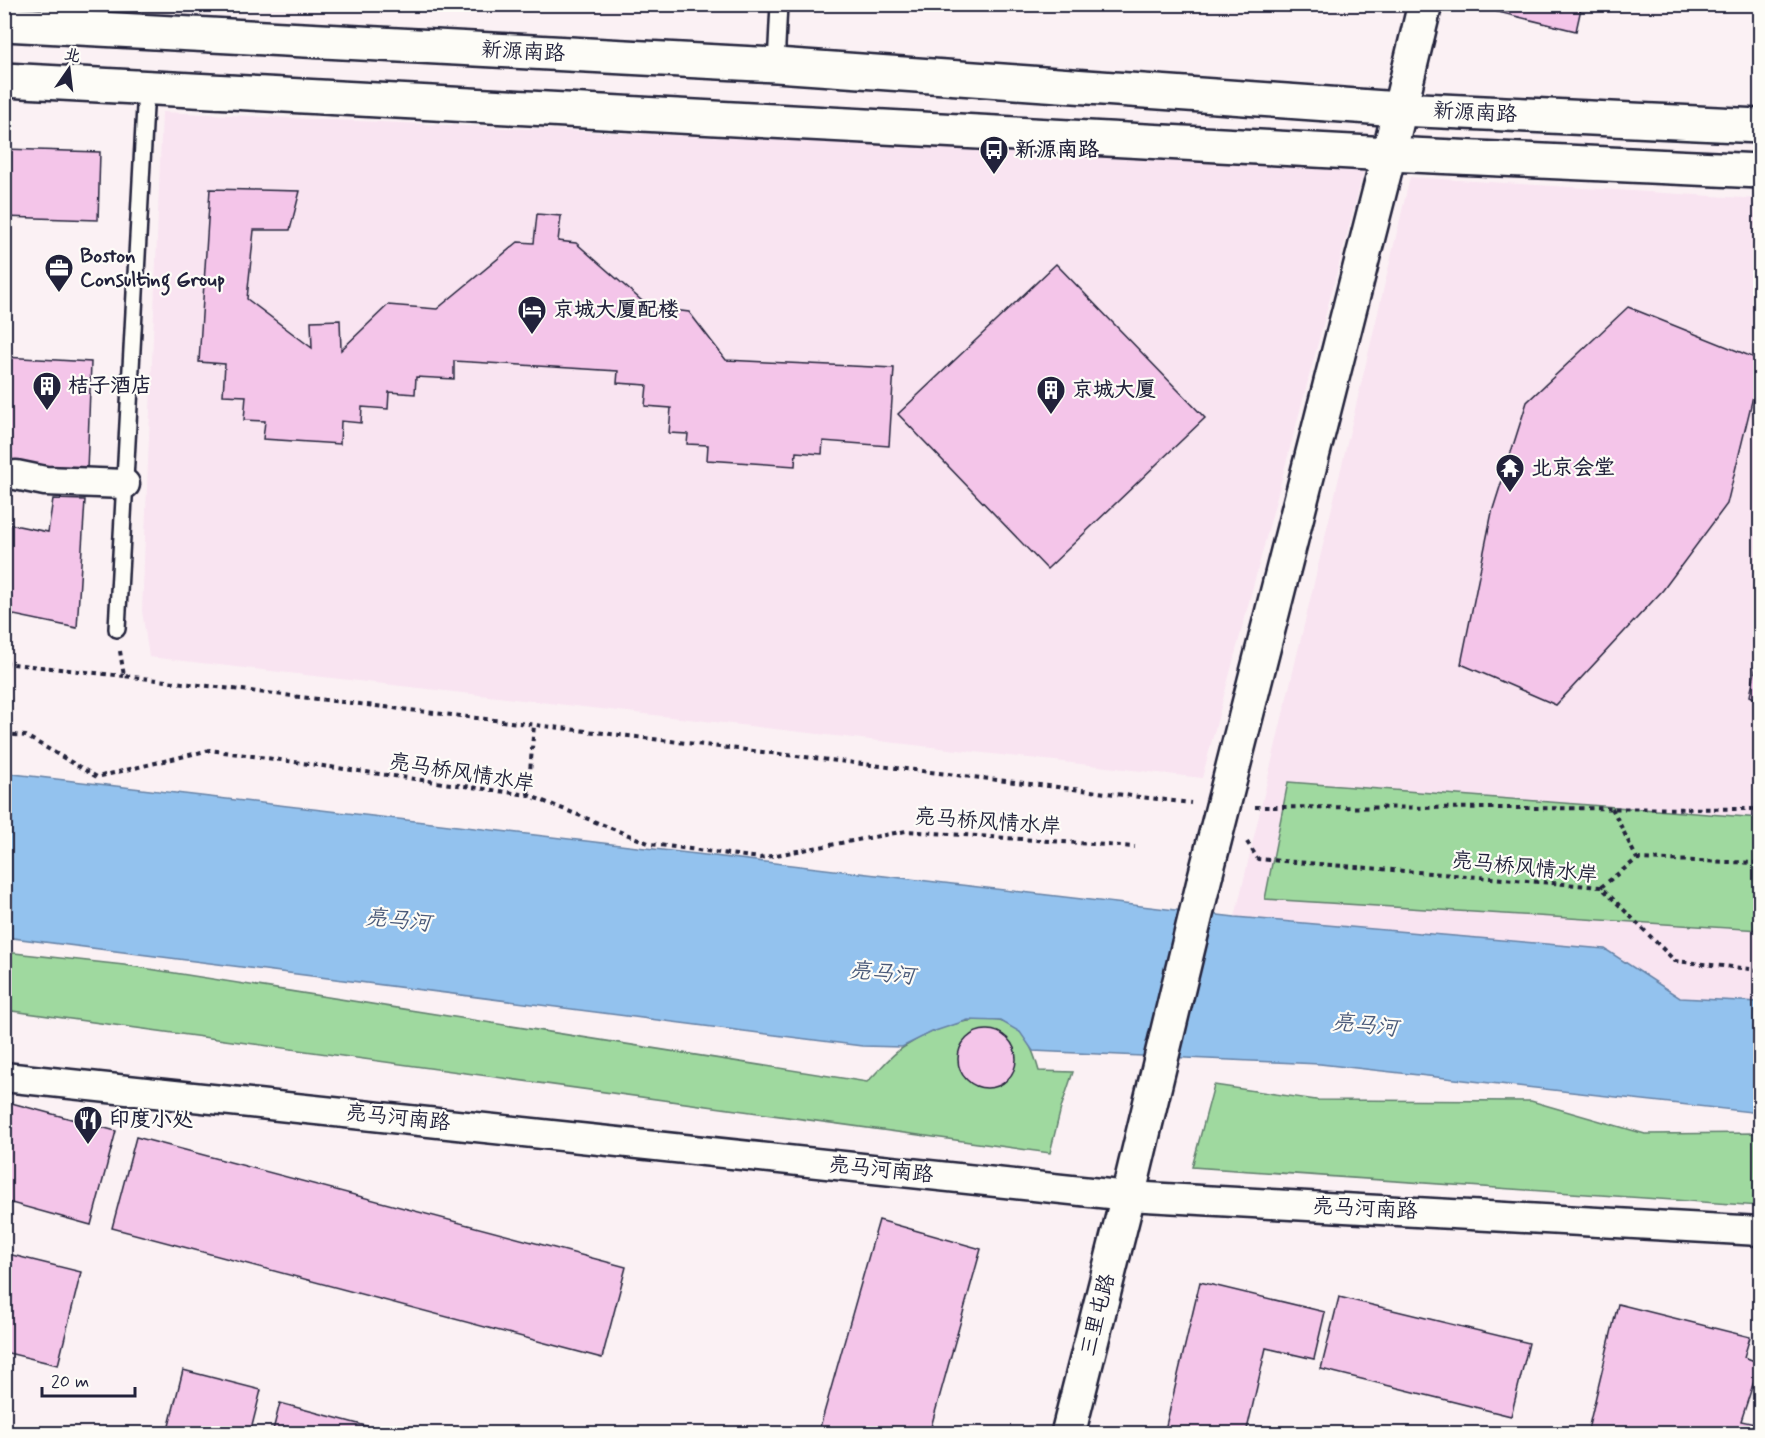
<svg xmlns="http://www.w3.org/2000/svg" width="1765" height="1438" font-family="Mynerve,'LXGW WenKai TC',sans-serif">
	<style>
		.built { fill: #f9e4f1 }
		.green { fill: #9fd99f; stroke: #607e6d; stroke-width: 1.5 }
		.water { fill: #93c2ee; stroke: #6682a6; stroke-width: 1.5 }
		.building { fill: #f4c5e9; stroke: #22223b; stroke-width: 1.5 }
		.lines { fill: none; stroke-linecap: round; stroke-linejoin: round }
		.lane-casing { stroke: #22223b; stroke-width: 20 }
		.street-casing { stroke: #22223b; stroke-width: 33 }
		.secondary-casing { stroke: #22223b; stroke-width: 38 }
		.path { stroke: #22223b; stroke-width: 4; stroke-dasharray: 4.5 4.5; stroke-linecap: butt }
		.lane { stroke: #fdfcf7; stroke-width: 15 }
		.street { stroke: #fdfcf7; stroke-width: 28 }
		.secondary { stroke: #fdfcf7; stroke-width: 33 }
		.labels { text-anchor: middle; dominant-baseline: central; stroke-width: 4.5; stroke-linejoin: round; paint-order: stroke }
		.street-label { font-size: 21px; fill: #22223b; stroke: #fdfcf7 }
		.poi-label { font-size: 21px; font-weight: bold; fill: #22223b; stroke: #fdfcf7; text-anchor: start }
		.water-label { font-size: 22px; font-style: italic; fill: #4a5a7a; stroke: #fdfcf7 }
	</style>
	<rect width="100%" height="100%" fill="#fbf1f4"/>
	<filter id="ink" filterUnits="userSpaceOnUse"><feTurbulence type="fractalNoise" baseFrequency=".0167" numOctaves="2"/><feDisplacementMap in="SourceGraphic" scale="12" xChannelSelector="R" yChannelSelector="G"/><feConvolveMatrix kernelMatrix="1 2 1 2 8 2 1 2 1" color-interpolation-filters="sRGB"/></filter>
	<g filter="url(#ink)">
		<!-- built -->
		<g class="built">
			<path d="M162,112L1365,167L1202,778L149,657L142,611Z"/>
			<path d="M1410,177L1760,199V1002L1680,998L1605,949L1235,917Z"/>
		</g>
		<!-- green -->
		<g class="green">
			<path d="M1288,782L1760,818V930L1265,899Z"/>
			<path d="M5,952L124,965L867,1082C879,1071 890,1055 904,1047C933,1028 992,1004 1021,1033C1031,1044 1035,1057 1039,1071L1073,1072L1061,1108L1050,1153L5,1010Z"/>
			<path d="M1214,1085L1316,1100L1531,1101L1645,1134L1760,1133V1206L1192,1167Z"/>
		</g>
		<!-- water -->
		<path class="water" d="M5,773L1235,917L1605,949L1680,998L1760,1002V1113L1320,1064L1033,1051L1020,1032L1001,1021L968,1020L932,1032L902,1047L862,1046L5,937Z"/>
		<!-- building -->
		<g class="building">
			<path d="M1496,4H1582L1576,31L1494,11Z"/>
			<path d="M4,149L100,152L98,220L4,217Z"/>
			<path d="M210,189L300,191L290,230H254L247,299L312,348L311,321L340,320L341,350L388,305L437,309L518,242L534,243L537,214L561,216L558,241L576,243L649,307L689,312L726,360L894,368L889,446L823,441L822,454L796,452L795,466L707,460L708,445L687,444L688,434L669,433L671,408L645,406L647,385L617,383L618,371L454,361V379L416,377L415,394L389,392L388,409L362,407L361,423L341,421L340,444L263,439L265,421L244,420L246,396L223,395L225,364L199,362Z"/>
			<path d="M1056,264L1205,418L1047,569L898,414Z"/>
			<path d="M1628,307L1760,360V368L1727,504L1663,590L1556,705L1461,664L1492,512L1527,402Z"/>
			<path d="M4,357L91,362L87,471L4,460Z"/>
			<path d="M53,499L85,500L77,628L4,613V523L48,532Z"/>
			<path d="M1760,647V701L1750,696Z"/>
			<circle cx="987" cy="1059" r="29"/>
			<path d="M4,1101L116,1131L91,1225L4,1201Z"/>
			<path d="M136,1137L626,1267L602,1358L112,1228Z"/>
			<path d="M879,1220L981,1249L929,1434H818Z"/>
			<path d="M4,1253L81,1272L58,1365L4,1352Z"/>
			<path d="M1200,1282L1325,1312L1314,1359L1266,1348L1246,1434H1164Z"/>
			<path d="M1339,1297L1529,1343L1511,1416L1321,1369Z"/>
			<path d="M1618,1304L1750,1337L1744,1357L1760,1363L1741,1421L1760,1425V1434H1587Z"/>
			<path d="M183,1370L261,1390L250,1434H167Z"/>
			<path d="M280,1403L396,1434H272Z"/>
		</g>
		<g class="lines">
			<!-- lane casing -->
			<g class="lane-casing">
				<g id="lane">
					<path d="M776,65L779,4"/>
					<path d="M117,629L146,88"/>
				</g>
			</g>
			<!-- street casing -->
			<g class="street-casing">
				<g id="street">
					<path d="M16,475L45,481L125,484"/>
					<path d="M4,1077L1128,1196L1760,1231"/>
				</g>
			</g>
			<!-- secondary casing -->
			<g class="secondary-casing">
				<g id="secondary">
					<path d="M4,24L776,65L1399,109L1760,126"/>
					<path d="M4,80L1389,154L1760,171"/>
					<path d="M1068,1434L1128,1196L1205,877L1389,154L1425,4"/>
				</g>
			</g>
			<!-- path -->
			<g class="path">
				<path d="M120,651L124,676L1191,803"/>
				<path d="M4,663L124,676"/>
				<path d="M4,734L26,736L97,777L210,750L528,795L651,844L760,858L906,831L1135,847"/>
				<path d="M528,795L534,725"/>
				<path d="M1255,807L1760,809"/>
				<path d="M1612,808L1637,859"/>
				<path d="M1247,842L1258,859L1601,887L1675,961L1760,970"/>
				<path d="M1601,887L1637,859L1760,863"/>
			</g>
			<!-- lane -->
			<use href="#lane" class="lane"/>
			<!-- street -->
			<use href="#street" class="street"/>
			<!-- secondary -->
			<use href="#secondary" class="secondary"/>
		</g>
	</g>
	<!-- icons -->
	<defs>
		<g id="bus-pin" transform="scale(1.5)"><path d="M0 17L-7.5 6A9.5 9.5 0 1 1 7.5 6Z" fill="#22223b" stroke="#fdfcf7"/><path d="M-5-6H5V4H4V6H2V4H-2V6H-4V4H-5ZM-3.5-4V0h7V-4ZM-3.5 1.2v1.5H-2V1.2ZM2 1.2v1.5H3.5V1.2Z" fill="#fff"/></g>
		<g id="office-pin" transform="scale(1.5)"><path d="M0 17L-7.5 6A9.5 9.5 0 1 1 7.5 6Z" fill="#22223b" stroke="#fdfcf7"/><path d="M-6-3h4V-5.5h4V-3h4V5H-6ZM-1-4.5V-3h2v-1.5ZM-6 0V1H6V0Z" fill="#fff"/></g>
		<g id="hotel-pin" transform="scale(1.5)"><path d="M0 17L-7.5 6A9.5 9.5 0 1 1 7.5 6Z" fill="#22223b" stroke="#fdfcf7"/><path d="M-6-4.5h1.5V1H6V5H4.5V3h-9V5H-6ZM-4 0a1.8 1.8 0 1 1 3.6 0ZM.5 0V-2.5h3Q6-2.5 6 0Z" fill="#fff"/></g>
		<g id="building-pin" transform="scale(1.5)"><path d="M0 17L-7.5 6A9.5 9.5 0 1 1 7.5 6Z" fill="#22223b" stroke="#fdfcf7"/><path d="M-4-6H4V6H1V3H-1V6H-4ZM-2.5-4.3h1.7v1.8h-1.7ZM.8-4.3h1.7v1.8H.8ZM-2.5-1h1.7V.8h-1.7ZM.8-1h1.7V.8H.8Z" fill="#fff"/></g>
		<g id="temple-pin" transform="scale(1.5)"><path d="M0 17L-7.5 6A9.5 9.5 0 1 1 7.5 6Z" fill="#22223b" stroke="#fdfcf7"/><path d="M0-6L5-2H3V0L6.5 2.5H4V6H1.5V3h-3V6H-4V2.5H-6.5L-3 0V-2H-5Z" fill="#fff"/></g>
		<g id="restaurant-pin" transform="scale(1.5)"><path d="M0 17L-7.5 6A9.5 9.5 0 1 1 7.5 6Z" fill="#22223b" stroke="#fdfcf7"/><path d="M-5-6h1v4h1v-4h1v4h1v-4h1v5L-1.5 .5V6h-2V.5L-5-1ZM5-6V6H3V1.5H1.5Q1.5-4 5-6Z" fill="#fff"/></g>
	</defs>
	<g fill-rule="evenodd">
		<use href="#bus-pin" x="994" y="150"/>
		<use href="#office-pin" x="59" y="268"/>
		<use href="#hotel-pin" x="532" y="310"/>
		<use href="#building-pin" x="47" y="386"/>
		<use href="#building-pin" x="1051" y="390"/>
		<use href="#temple-pin" x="1510" y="468"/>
		<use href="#restaurant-pin" x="88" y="1120"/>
	</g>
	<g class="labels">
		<!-- street labels -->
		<g class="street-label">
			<text transform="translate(523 52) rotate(3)">新源南路</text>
			<text transform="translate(1475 113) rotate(3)">新源南路</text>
			<text transform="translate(462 773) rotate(9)">亮马桥风情水岸</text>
			<text transform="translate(988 822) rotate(4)">亮马桥风情水岸</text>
			<text transform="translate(1525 868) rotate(6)">亮马桥风情水岸</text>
			<text transform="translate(398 1118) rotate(6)">亮马河南路</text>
			<text transform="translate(881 1170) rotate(6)">亮马河南路</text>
			<text transform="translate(1365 1209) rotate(3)">亮马河南路</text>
			<text transform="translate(1098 1315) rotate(-76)">三里屯路</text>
		</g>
		<!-- poi labels -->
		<g class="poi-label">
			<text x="1015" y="150">新源南路</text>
			<text x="80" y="256">Boston<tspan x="80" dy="24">Consulting Group</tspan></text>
			<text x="553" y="310">京城大厦配楼</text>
			<text x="68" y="386">桔子酒店</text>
			<text x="1072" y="390">京城大厦</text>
			<text x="1531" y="468">北京会堂</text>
			<text x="109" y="1120">印度小处</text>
		</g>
		<!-- water labels -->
		<g class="water-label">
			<text transform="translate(398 921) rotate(6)">亮马河</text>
			<text transform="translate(882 974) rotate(6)">亮马河</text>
			<text transform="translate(1365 1026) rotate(6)">亮马河</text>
		</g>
	</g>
	<!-- margin -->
	<rect width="1765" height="1438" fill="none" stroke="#fdfcf7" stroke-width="24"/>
	<rect x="12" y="12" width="1741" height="1414" fill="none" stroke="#22223b" stroke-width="2" filter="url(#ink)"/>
	<!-- north arrow -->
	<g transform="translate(69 69) rotate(14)" stroke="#fdfcf7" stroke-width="4.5" paint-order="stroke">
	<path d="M0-4.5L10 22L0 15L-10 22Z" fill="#22223b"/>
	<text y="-9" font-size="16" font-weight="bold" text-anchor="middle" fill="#22223b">北</text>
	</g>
	<!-- scale -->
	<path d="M42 1387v9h93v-9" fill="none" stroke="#22223b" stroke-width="3"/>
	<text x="51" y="1387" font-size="18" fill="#22223b" stroke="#fdfcf7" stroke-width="4.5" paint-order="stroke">20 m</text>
</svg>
